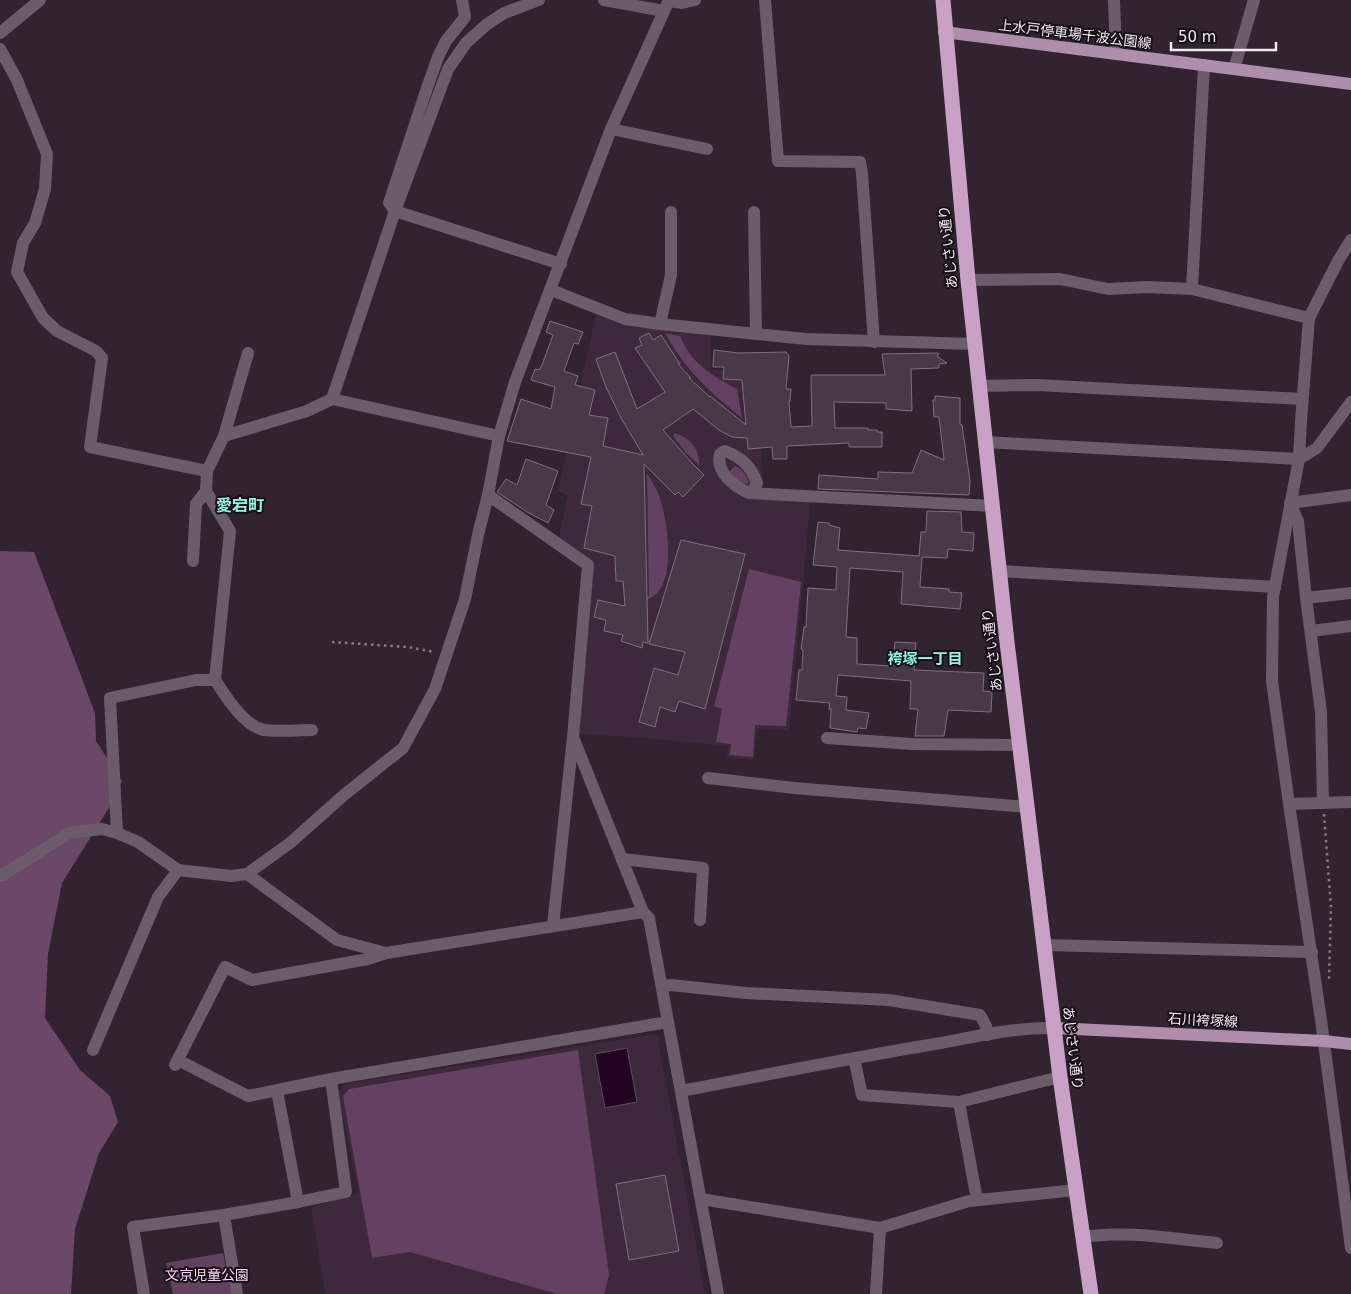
<svg xmlns="http://www.w3.org/2000/svg" width="1351" height="1294" font-family="'DejaVu Sans','Noto Sans JP',sans-serif">
	<style>
		.built { fill: #3e293c }
		.green { fill: #644162 }
		.forest { fill: #6b4768 }
		.water { fill: #220421; stroke: #614960 }
		.building { fill: #493948; stroke: #816e7f }
		.lines { fill: none; stroke-linecap: round; stroke-linejoin: round }
		.path { stroke: #877b86; stroke-width: 2.5; stroke-dasharray: 2.5 4; stroke-linecap: butt }
		.minor { stroke: #6c5b6a; stroke-width: 12 }
		.major { stroke: #af8dac; stroke-width: 12 }
		.highway { stroke: #caa1c6; stroke-width: 15 }
		.labels { text-anchor: middle; dominant-baseline: central; stroke-width: 4; stroke-linejoin: round; paint-order: stroke }
		.street-label { font-size: 14px; fill: #f3e9f2; stroke: #160f15 }
		.park-label { font-size: 14px; fill: #f9d4f6; stroke: #160f15 }
		.neighbourhood-label { font-size: 15px; font-weight: bold; fill: #91f7e2; stroke: #160f15 }
		.quarter-label { font-size: 16px; font-weight: bold; fill: #91f7e2; stroke: #160f15 }
	</style>
	<rect width="100%" height="100%" fill="#322331"/>
	<!-- built -->
	<g class="built">
		<path d="M596,314L710,335L711,369L759,376L763,489L810,491V506L789,731L757,728L754,760L727,757L728,746L634,737L580,734L578,712L594,564L559,537L568,495L558,491Z"/>
		<path d="M657,1034L705,1294H325L311,1207L359,1194L338,1092L344,1084Z"/>
	</g>
	<!-- green -->
	<g class="green">
		<path d="M665,333L680,336C692,364 711,375 737,389L742,418C709,391 686,371 665,333Z"/>
		<path d="M675,433C690,439 699,446 699,465L687,454L673,436Z"/>
		<path d="M735,466C742,469 746,475 749,482L747,484C739,483 734,478 730,471Z"/>
		<path d="M647,473C652,482 658,491 661,501C669,530 681,611 629,600L649,596Z"/>
		<path d="M749,569L801,582L786,726L755,725L753,757L730,755L731,744L716,742L722,709L714,706Z"/>
		<path d="M578,1050L609,1275L604,1294H557L410,1252L372,1258L343,1096L349,1089Z"/>
		<path d="M223,1253L231,1294H173L166,1263Z"/>
	</g>
	<!-- forest -->
	<path class="forest" d="M0,551L34,552L95,713L96,741L122,781L112,803L62,883L48,954L45,1018L80,1070L110,1096L118,1122L99,1153L75,1229L71,1294H0Z"/>
	<!-- water -->
	<path class="water" d="M627,1048L637,1102L605,1108L595,1054Z"/>
	<!-- building -->
	<g class="building">
		<path d="M550,321L583,332L578,344L574,343L564,371L578,376L575,385L595,390L589,415L608,418L603,446L643,455L621,418L606,387L596,359L615,352L637,409L665,392L635,348L642,345L639,338L649,333L653,340L661,335L680,364H678L691,378H689L710,397V396L746,425L742,380L723,379L724,367H713L714,350L739,353L786,352L789,356L786,389H791L790,401H789L791,427L812,426L811,375H885L882,354L938,353V357L947,363L939,364V368L911,369L912,411L886,409V403L834,402L835,428H868V430H877V432H882V447H849V443L787,446V459H773L772,447L748,449L747,438L732,437L719,430L693,409L663,430L692,463L704,475L683,497L678,492L675,495L644,464L648,643L643,642L642,648L621,641L623,635L604,631L606,620L594,617L598,600L625,606L623,581H616L615,556L584,548L592,506L581,504L591,457L507,441L521,399L551,409L555,387L531,380L535,369L539,370L542,365L553,335L546,332Z"/>
		<path d="M935,396L960,398V424L962,425L970,481L969,495L818,489L819,475L878,479V472L912,473L921,450L944,460L939,417H934L933,400H935Z"/>
		<path d="M526,459L558,471L546,505L554,510L548,523L527,512L497,492L506,479L517,485Z"/>
		<path d="M927,511L961,512L962,532L974,533L973,551L948,549L947,558L922,557L920,587L949,589V592L962,593L960,609L901,604L903,572L850,568L846,637L857,638V664L893,666L895,642L916,643L914,670L984,673L983,691L992,692L991,712L948,710L944,736H915L918,709H910L911,681L838,675L836,696L847,697L846,710L869,713L866,729L858,728L857,732L830,728L831,709H829L830,703L796,700L799,670H802L803,650L801,649L804,627H806L808,588L836,590L837,567L813,565L818,522L829,523V525L840,528L838,550L919,556L921,532H926Z"/>
		<path d="M681,540L745,554L705,709L679,701L675,712L660,707L655,727L639,722L654,668L678,675L685,652L649,644Z"/>
		<path d="M665,1175L679,1251L629,1260L616,1184Z"/>
	</g>
	<g class="lines">
		<!-- path -->
		<g class="path">
			<path d="M332,642L408,647L434,652"/>
			<path d="M1324,814L1331,907L1329,979"/>
		</g>
		<!-- minor -->
		<g class="minor">
			<path d="M462,0L465,17L446,41L438,57L428,85L389,203L395,211L332,399L499,436"/>
			<path d="M539,0L504,13L486,25L466,43L448,69L395,211L561,264"/>
			<path d="M604,0L664,11"/>
			<path d="M765,0L778,161L860,162L862,173L874,342"/>
			<path d="M1114,0L1116,54"/>
			<path d="M669,1L682,3L695,0"/>
			<path d="M0,33L40,0"/>
			<path d="M0,49L17,80L47,154L45,189L35,223L23,243L17,272L43,318L57,331L96,351L102,358L90,447L207,471"/>
			<path d="M1234,69L1254,0"/>
			<path d="M611,129L707,149"/>
			<path d="M754,212L756,334"/>
			<path d="M1351,240L1338,261L1309,318L1301,421L1299,459L1273,597L1272,681L1289,804L1321,1020L1351,1248"/>
			<path d="M968,280L1060,279L1108,289L1147,287L1192,289L1309,318"/>
			<path d="M1192,289L1204,65"/>
			<path d="M551,290L625,319L660,324L806,339L975,344"/>
			<path d="M660,324L671,275V212"/>
			<path d="M979,386L1037,385L1302,399"/>
			<path d="M224,436L248,353"/>
			<path d="M985,442L1299,459L1317,448L1351,402"/>
			<path d="M752,493L757,483C751,466 741,457 725,451L720,454C715,472 735,487 749,493L993,506"/>
			<path d="M488,495L588,565L573,737L553,926"/>
			<path d="M193,561L196,504L206,491"/>
			<path d="M999,571L1275,587"/>
			<path d="M1306,598L1351,593"/>
			<path d="M1311,631L1351,626"/>
			<path d="M312,730C297,730 280,732 264,730C244,726 226,697 215,680L230,531L206,491L207,471L224,436L307,411L332,399"/>
			<path d="M573,737L643,912L649,918L718,1294"/>
			<path d="M827,738L912,744L1019,745"/>
			<path d="M708,778L794,788L1027,807"/>
			<path d="M1323,803L1321,712L1306,598L1298,521L1290,503L1351,495"/>
			<path d="M1289,804L1351,802"/>
			<path d="M117,833L110,698L196,680H215"/>
			<path d="M622,859L703,868L700,920"/>
			<path d="M247,874L337,940L386,953L643,912"/>
			<path d="M0,875H3L69,833L102,829L117,833L138,842L178,870L231,876L247,874L290,843L344,795L403,748L435,689L465,599L478,535L488,495L499,436L515,382L611,129L669,0"/>
			<path d="M1045,945L1312,952"/>
			<path d="M662,986L671,985L746,993L889,1000L980,1015L986,1026L987,1035"/>
			<path d="M93,1050L158,897L178,870"/>
			<path d="M854,1058L862,1095L959,1102L1060,1077"/>
			<path d="M178,1060L248,1096L331,1079L668,1022"/>
			<path d="M175,1065L225,967L252,980L368,959L386,953"/>
			<path d="M681,1091C764,1075 846,1059 929,1045C970,1038 1013,1027 1054,1028"/>
			<path d="M959,1102L977,1200"/>
			<path d="M701,1199L880,1228L876,1294"/>
			<path d="M298,1202L346,1192L331,1079"/>
			<path d="M224,1215L237,1294"/>
			<path d="M880,1228L969,1201L1076,1190"/>
			<path d="M1082,1237C1127,1230 1172,1239 1217,1243"/>
			<path d="M144,1294L133,1227L224,1215L298,1202L277,1091"/>
		</g>
		<!-- major -->
		<g class="major">
			<path d="M944,32L1351,84"/>
			<path d="M1054,1028L1324,1041L1351,1044"/>
		</g>
		<!-- highway -->
		<path class="highway" d="M943,0L968,280L1007,642L1060,1077L1091,1294"/>
	</g>
	<g class="labels">
		<!-- street labels -->
		<g class="street-label">
			<text transform="translate(1075 34) rotate(7)">上水戸停車場千波公園線</text>
			<text transform="translate(948 247) rotate(-96)">あじさい通り</text>
			<text transform="translate(992 650) rotate(-97)">あじさい通り</text>
			<text transform="translate(1203 1020) rotate(3)">石川袴塚線</text>
			<text transform="translate(1073 1048) rotate(83)">あじさい通り</text>
		</g>
		<!-- park labels -->
		<g class="park-label">
			<text x="207" y="1275">文京児童公園</text>
		</g>
		<!-- neighbourhood labels -->
		<g class="neighbourhood-label">
			<text x="925" y="659">袴塚一丁目</text>
		</g>
		<!-- quarter labels -->
		<g class="quarter-label">
			<text x="240" y="505">愛宕町</text>
		</g>
	</g>
	<!-- scale -->
	<path d="M1171 42v8h105v-8" fill="none" stroke="#f3e9f2" stroke-width="2.5"/>
	<text x="1178" y="42" font-size="15" fill="#f3e9f2" stroke="#160f15" stroke-width="4" paint-order="stroke">50 m</text>
</svg>
